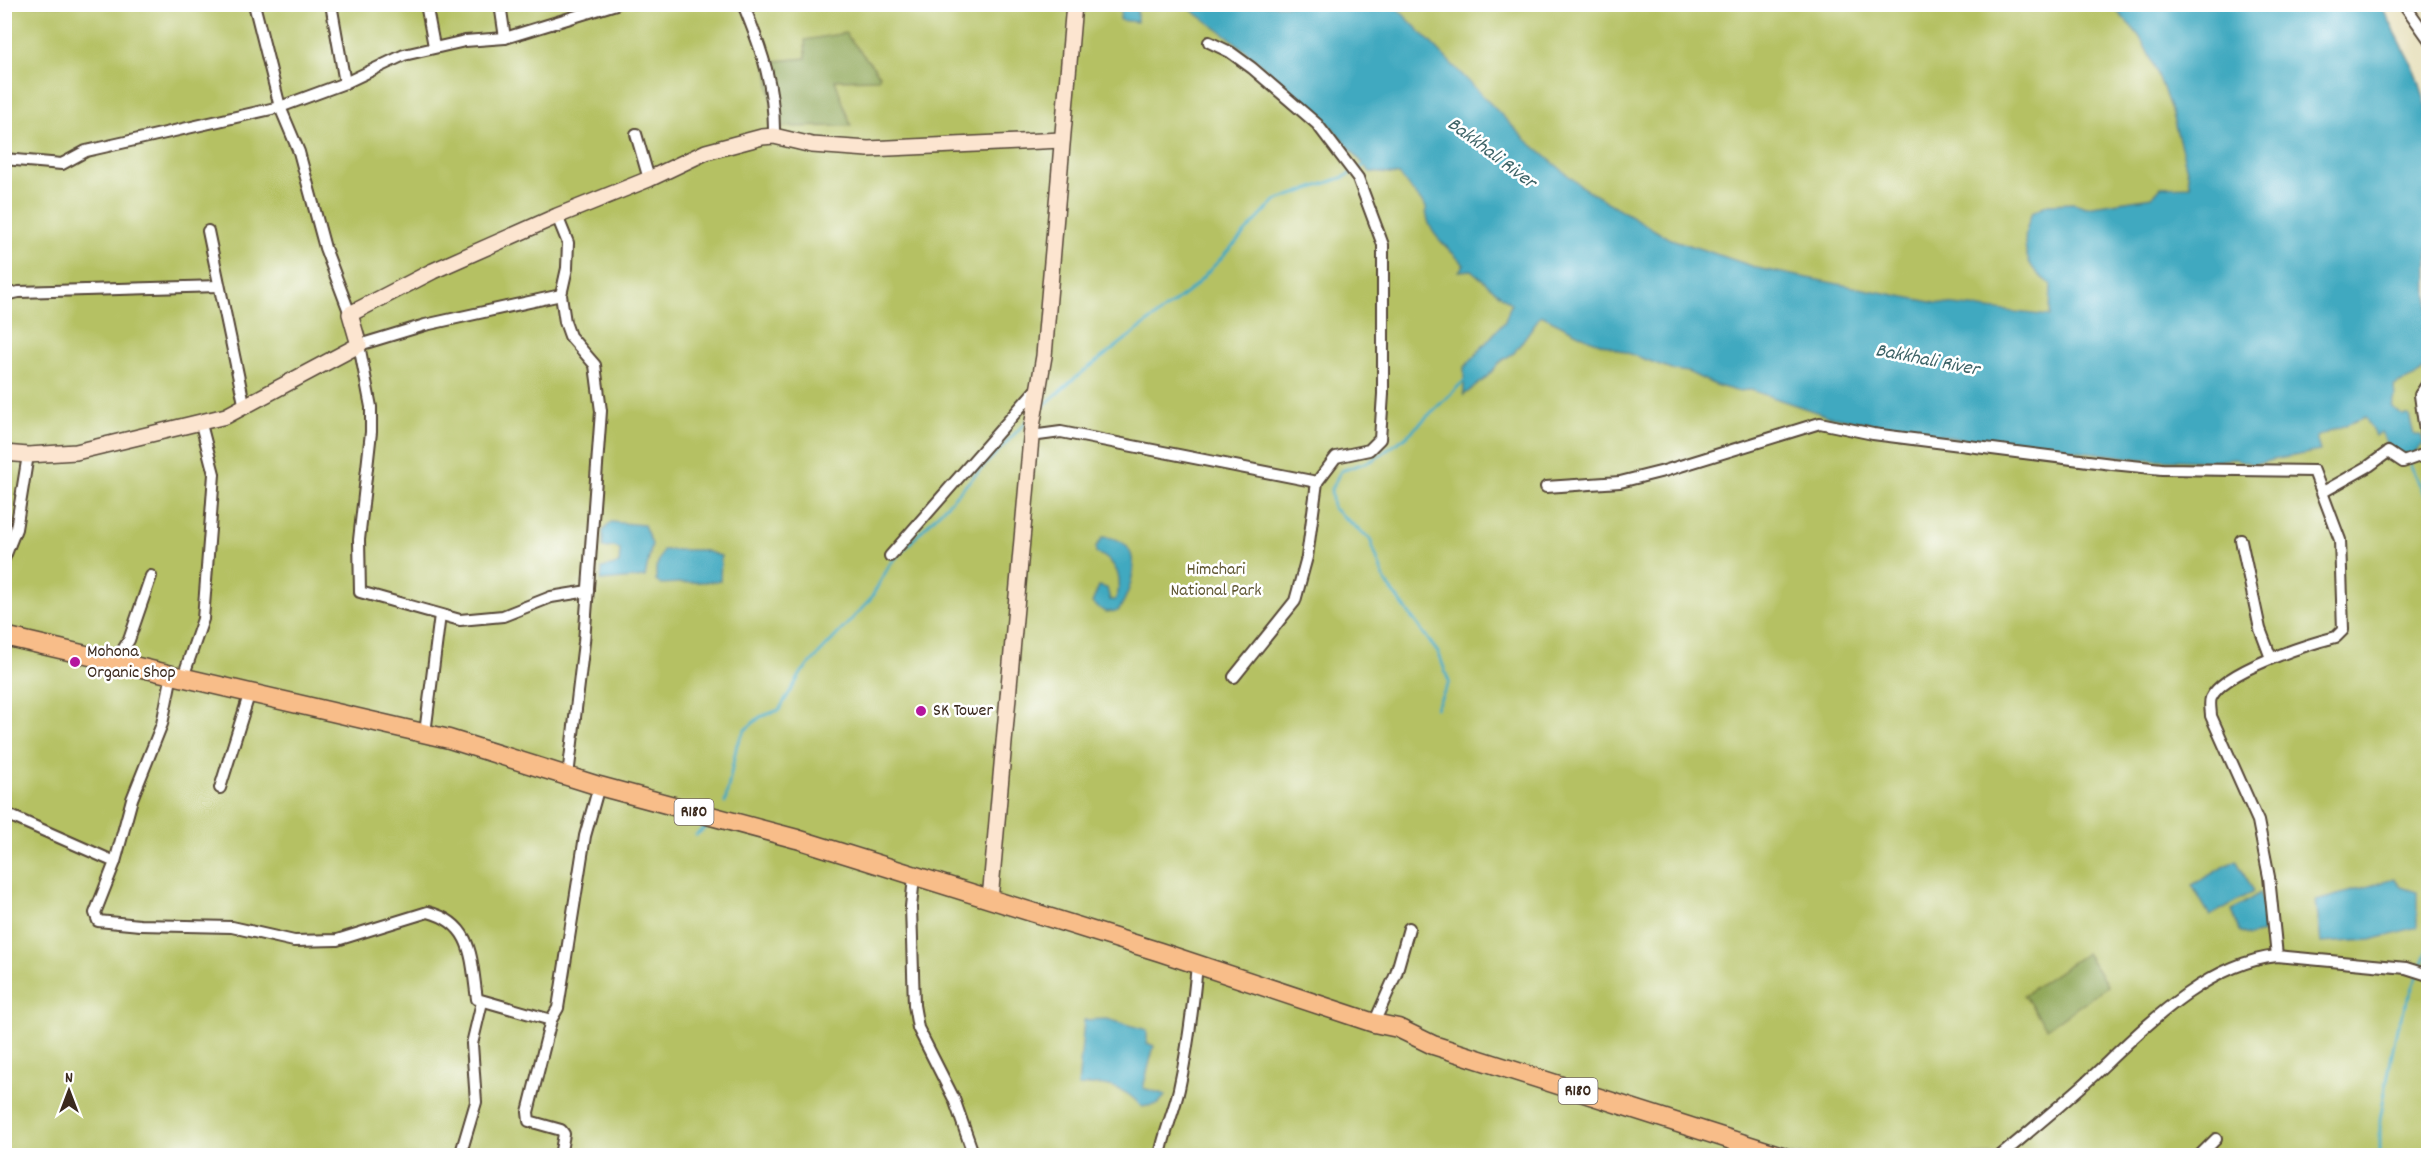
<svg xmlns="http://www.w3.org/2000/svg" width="2433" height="1160" font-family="Dekko,sans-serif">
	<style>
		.green { fill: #b5c163; stroke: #787640; stroke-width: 1.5 }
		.forest { fill: #90a759; stroke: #66683c; stroke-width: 1.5 }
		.water { fill: #40a9c0; stroke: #3e6a6f; stroke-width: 1.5 }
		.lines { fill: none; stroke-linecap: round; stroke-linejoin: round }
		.stream { stroke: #40a9c0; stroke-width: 3 }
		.street-casing { stroke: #554637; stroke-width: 14 }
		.secondary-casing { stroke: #554637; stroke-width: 18 }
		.primary-casing { stroke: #554637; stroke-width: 21 }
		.street { stroke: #fff; stroke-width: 10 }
		.secondary { stroke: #fce5d0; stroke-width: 15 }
		.primary { stroke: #f8bd89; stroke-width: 18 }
		.poi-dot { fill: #b5179e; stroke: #fff; stroke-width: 2 }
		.labels { text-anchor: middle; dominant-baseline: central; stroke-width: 5; stroke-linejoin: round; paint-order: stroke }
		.shield { fill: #fff; stroke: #766a62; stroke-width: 1.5 }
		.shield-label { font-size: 16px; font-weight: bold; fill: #3b2a1e }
		.park-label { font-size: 18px; fill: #605733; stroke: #fff }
		.poi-label { font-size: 18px; fill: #3b2a1e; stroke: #fff; text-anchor: start }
		.water-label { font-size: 20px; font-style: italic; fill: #3d6367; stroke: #fff }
	</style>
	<rect width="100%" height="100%" fill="#fff"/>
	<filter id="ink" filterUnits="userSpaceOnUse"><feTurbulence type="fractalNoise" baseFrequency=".0167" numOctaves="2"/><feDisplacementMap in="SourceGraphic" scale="12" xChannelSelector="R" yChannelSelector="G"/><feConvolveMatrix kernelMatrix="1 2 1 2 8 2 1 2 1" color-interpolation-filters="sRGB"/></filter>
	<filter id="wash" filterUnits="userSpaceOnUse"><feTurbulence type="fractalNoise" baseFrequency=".008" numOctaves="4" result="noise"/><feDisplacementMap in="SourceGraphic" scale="24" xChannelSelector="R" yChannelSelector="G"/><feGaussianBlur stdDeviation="1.35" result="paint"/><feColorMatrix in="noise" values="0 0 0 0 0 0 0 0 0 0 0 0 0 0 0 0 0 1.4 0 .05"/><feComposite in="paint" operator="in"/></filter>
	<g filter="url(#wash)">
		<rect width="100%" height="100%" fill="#eae4c5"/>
		<!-- green -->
		<path class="green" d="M5,5H2166L2428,378V1155L5,1156Z"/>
		<!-- forest -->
		<g class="forest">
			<path d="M845,33L880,75L878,79L835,80L851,126L775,127L766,62L806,58L805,40Z"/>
			<path d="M2086,953L2108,986L2047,1028L2024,995Z"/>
		</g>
		<!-- water -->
		<g class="water">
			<path d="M1121,5H1137V22L1120,20Z"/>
			<path d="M1184,5H1394L1524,138L1582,187L1668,238L1761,269L1936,303L2050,316L2051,284C2022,267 2020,242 2032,212L2048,204L2074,203L2086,207L2152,197L2161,187L2191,186C2178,135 2167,87 2142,41C2135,27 2121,19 2113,5H2381L2416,72L2428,110V364L2420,374L2394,386L2395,398L2392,407L2402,415H2409L2414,435H2421L2424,443L2414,453L2402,455L2389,447L2381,432L2375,436L2365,417L2316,437L2320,451L2252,464L2236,459L2207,461L2141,459L2073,450L2014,448L1828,416L1751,390L1736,391L1715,385L1688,372L1674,370L1589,339L1541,315L1514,353L1502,360L1485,379L1464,395V368L1505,321L1511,304L1471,270L1459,271L1464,265C1447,245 1426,235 1426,207L1399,175L1370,172L1324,118L1229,37Z"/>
			<path d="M611,522L644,525L652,544L645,577L601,581L602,568L619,564L620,550L615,547L603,548V531Z"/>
			<path d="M1103,537C1147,538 1134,588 1118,611L1105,612L1092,603L1099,586L1107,588L1110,600H1115C1125,581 1117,560 1096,553V547Z"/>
			<path d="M663,550H702L721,556L720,581L660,584L656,581V568Z"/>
			<path d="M2236,860L2254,891L2210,916L2192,885Z"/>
			<path d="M2394,879L2401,887L2417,892V927L2371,940L2321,943L2316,901Z"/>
			<path d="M2260,893L2265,919L2264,933L2249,936L2239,931L2232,910Z"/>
			<path d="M1107,1019L1147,1030V1043L1154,1046L1143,1088L1166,1095L1158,1104L1142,1107C1124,1086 1104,1081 1078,1087L1084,1020Z"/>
		</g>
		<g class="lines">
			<!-- stream -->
			<g class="stream">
				<path d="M1041,408L1075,378L1193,288L1275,201L1344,177L1367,164"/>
				<path d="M2407,451L2411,468L2428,501"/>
				<path d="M1436,708L1449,682L1439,654L1385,581L1370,539L1333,508L1331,489L1341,471L1373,460L1407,436L1466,379"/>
				<path d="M725,803L737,744L745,730L760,717L779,710L802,672L870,600L890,564L1027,421"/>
				<path d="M696,835L711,823"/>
				<path d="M2380,1156V1119L2397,1027L2428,950"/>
			</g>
		</g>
	</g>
	<g filter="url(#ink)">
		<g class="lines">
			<!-- street casing -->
			<g class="street-casing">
				<g id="street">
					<path d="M254,4L280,107L299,152L325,248L350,314"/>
					<path d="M331,4L345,83"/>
					<path d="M426,4L434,46"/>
					<path d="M500,4L505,38"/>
					<path d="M743,4C762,50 775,87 774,136"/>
					<path d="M2404,4L2428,38"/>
					<path d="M1209,42L1230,52L1252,68L1317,124L1358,178L1383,245V394L1380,439L1369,450L1336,457L1317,482L1307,557L1295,601L1234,677"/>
					<path d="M636,134L649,179"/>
					<path d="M4,159L62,164L86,151L280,107L345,83L404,55L465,41L505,38L616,4"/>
					<path d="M557,216L568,243L567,268L561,295L565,322L570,336L595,365L601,411L584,642L568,776"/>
					<path d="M208,231L245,408"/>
					<path d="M4,295L19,292L219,286"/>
					<path d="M561,295L425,325L359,345L371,407V432L359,540L360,592L460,620L503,616L551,597L588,591"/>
					<path d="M1031,436L1061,432L1317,482"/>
					<path d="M1546,487L1620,482L1664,471L1820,423L1873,434L2112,464L2162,469L2314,471L2340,540L2343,630L2336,637C2308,644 2223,671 2211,698C2209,703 2211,711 2211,716L2258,821L2269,877L2277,956"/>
					<path d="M2323,492L2369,466L2388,452L2403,462L2428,453L2420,395L2428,383"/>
					<path d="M2241,540L2260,629L2271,658"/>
					<path d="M890,556L1038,387"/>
					<path d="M4,559L16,529L28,455"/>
					<path d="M116,661L129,640L151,576"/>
					<path d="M183,677L203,619L210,529L214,474L201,424"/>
					<path d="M425,733L440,615"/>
					<path d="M220,788L250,692"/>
					<path d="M4,813L115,862L95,913L98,921L140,925L232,927L294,941L337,940L428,912C474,924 471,960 477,999L551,1020"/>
					<path d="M115,862L132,799L162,724L172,674"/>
					<path d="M914,877L911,907L914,1005L918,1028L954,1099L974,1156"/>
					<path d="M1374,1023L1396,974L1409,928"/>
					<path d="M460,1156L476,1102L472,1044L482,1002"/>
					<path d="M560,1156L564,1134L561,1130L529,1121L528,1112L551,1020L558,1008L585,836L599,786"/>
					<path d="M1160,1156C1164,1132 1174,1112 1179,1089C1188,1048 1193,1007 1197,965"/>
					<path d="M2000,1156C2028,1133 2055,1110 2081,1087C2136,1037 2200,964 2277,956L2406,968L2428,975"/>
					<path d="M2199,1156L2216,1139"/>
				</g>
			</g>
			<!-- secondary casing -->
			<g class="secondary-casing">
				<g id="secondary">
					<path d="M4,453L28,455L76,452L226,416L359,345L350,314L433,271L557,216L649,179L706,152L762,137L774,136L812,145L868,149L1062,140"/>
					<path d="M990,900L1032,427L1044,356L1074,4"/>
				</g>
			</g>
			<!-- primary casing -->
			<g class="primary-casing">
				<path id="primary" d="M4,636L449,739L599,786L797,839L1160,952L1374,1023L1398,1028L1433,1045L1782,1156"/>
			</g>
			<!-- street -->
			<use href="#street" class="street"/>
			<!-- secondary -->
			<use href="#secondary" class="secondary"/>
			<!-- primary -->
			<use href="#primary" class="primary"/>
		</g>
	</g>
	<!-- markers -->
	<g class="poi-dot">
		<circle cx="75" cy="662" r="6"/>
		<circle cx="921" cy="711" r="6"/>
	</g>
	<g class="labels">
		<!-- shield labels -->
		<g class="shield">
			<rect x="674.5" y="799" width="39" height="26" rx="4.5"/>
			<rect x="1558.5" y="1078" width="39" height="26" rx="4.5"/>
		</g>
		<g class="shield-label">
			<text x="694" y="812">R180</text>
			<text x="1578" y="1091">R180</text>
		</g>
		<!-- park labels -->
		<g class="park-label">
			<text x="1216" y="570">Himchari<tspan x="1216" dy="21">National Park</tspan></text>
		</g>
		<!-- poi labels -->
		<g class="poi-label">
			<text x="87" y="652">Mohona<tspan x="87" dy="21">Organic Shop</tspan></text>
			<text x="933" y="711">SK Tower</text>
		</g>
		<!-- water labels -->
		<g class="water-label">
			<text transform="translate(1491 154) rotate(37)">Bakkhali River</text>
			<text transform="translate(1927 361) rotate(11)">Bakkhali River</text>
		</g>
	</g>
	<!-- margin -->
	<rect width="2433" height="1160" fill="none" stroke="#fff" stroke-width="24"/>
	<!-- north arrow -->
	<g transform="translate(69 1091)" stroke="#ffffff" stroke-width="4.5" paint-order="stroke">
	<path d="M0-4.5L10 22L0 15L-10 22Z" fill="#3b2a1e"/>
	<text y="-9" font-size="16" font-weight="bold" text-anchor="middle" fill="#3b2a1e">N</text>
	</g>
</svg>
